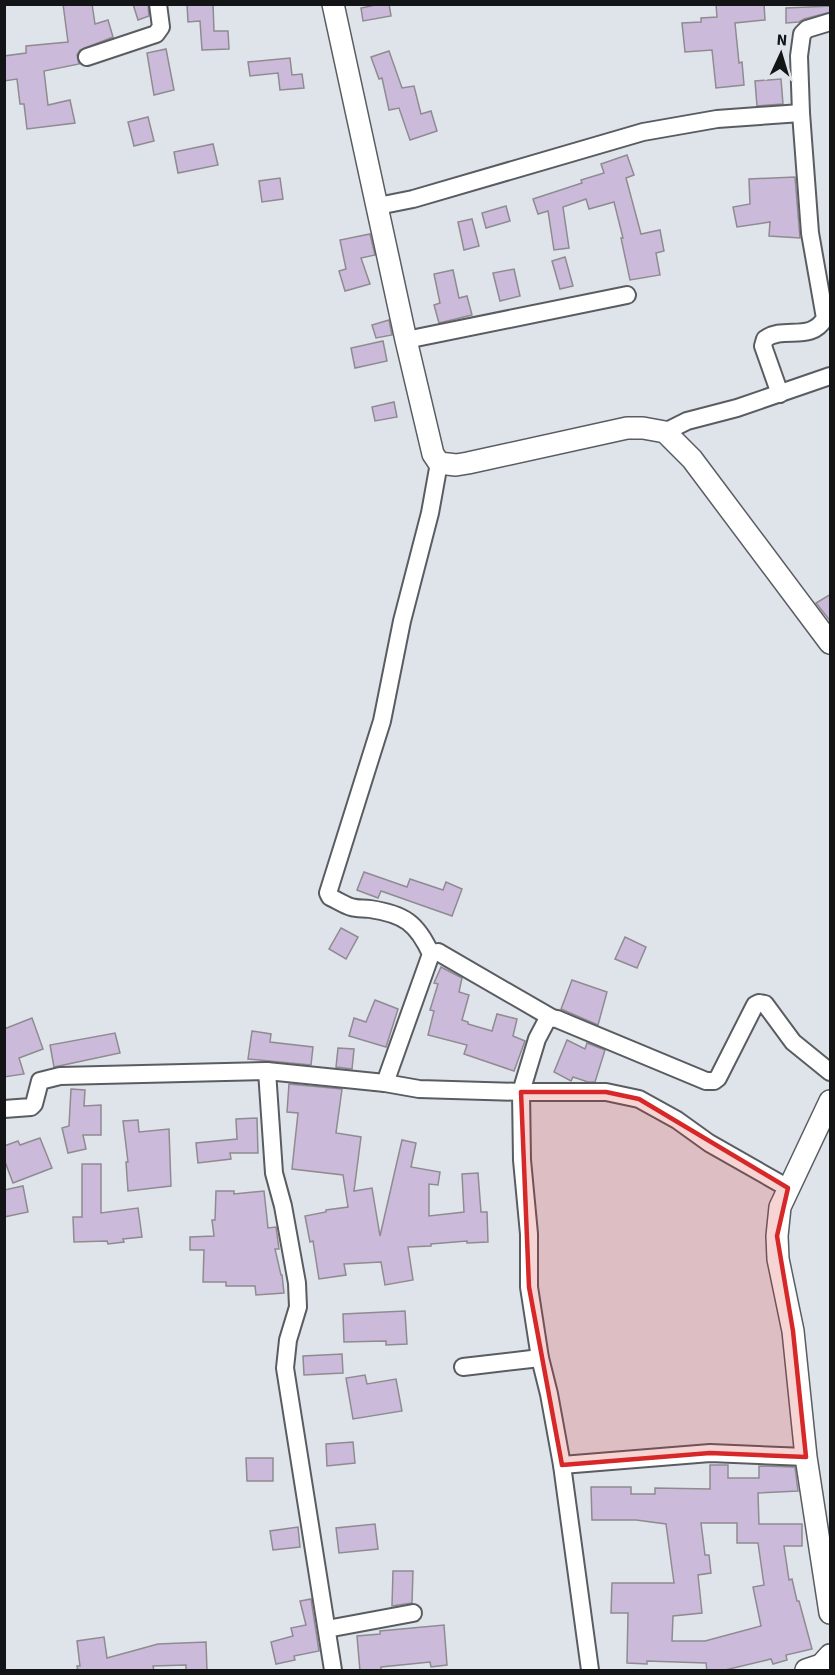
<svg xmlns="http://www.w3.org/2000/svg" width="835" height="1675" font-family="'Source Sans 3',sans-serif">
	<style>
		.building { fill: #ccbada; stroke: #8e8b91; stroke-width: 1.5; fill-rule: evenodd }
		.lines { fill: none; stroke-linecap: round; stroke-linejoin: round }
		.minor-casing { stroke: #595d62; stroke-width: 20 }
		.tertiary-casing { stroke: #595d62; stroke-width: 24 }
		.minor { stroke: #fff; stroke-width: 16 }
		.tertiary { stroke: #fff; stroke-width: 21 }
		.marked { fill: #d62828; fill-opacity: 0.2; stroke: #d62828; stroke-width: 4.5; stroke-linejoin: round }
	</style>
	<rect width="100%" height="100%" fill="#dfe4ea"/>
	<!-- building -->
	<g class="building">
		<path d="M63,4H92L95,24L108,20L113,37L80,50L77,55L79,64L44,71L48,105L70,100L75,123L27,129L24,104H20L17,79L4,81V56L26,53V46L68,42Z"/>
		<path d="M133,4H148L149,16L138,20Z"/>
		<path d="M187,4H213L214,31H228L229,49L202,50L200,21L188,22Z"/>
		<path d="M380,4H389L391,16L363,21L361,8Z"/>
		<path d="M716,4H764L765,20L735,23L739,63L742,62L744,85L716,88L712,50L685,52L682,23L701,22V18L717,17Z"/>
		<path d="M831,6V12L804,19L799,22L786,23V8Z"/>
		<path d="M166,49L174,90L154,95L147,53Z"/>
		<path d="M389,51L402,88L414,86L421,114L431,111L437,131L410,140L399,108L389,110L382,78L379,79L371,57Z"/>
		<path d="M290,58L292,75L302,74L304,88L280,90L278,73L250,76L248,62Z"/>
		<path d="M781,79L783,104L757,106L755,81Z"/>
		<path d="M148,117L154,141L134,146L128,122Z"/>
		<path d="M213,144L218,165L178,173L174,152Z"/>
		<path d="M627,155L634,175L626,178L641,234L660,230L664,251L656,253L660,275L630,280L621,238H623L614,202L589,209L586,199L563,207L569,248L554,250L548,211L538,214L533,199L582,183L581,180L604,173L601,164Z"/>
		<path d="M795,177L800,238L769,236L770,222L737,227L733,207L750,204L749,179Z"/>
		<path d="M280,178L283,199L262,202L259,181Z"/>
		<path d="M506,206L510,221L486,228L482,213Z"/>
		<path d="M472,219L479,246L464,250L458,222Z"/>
		<path d="M370,234L375,255L361,258L370,284L345,291L339,271L346,269L340,240Z"/>
		<path d="M565,257L573,286L560,289L552,261Z"/>
		<path d="M514,269L520,296L500,301L493,273Z"/>
		<path d="M453,270L459,298L467,296L472,315L439,323L434,305L440,303L434,274Z"/>
		<path d="M389,320L392,335L376,338L372,325Z"/>
		<path d="M383,341L387,361L355,368L351,348Z"/>
		<path d="M394,402L397,417L375,421L372,407Z"/>
		<path d="M831,594V622L816,603Z"/>
		<path d="M364,872L407,887L410,879L443,890L446,882L462,889L452,916L381,891L378,898L357,890Z"/>
		<path d="M341,928L358,937L346,959L329,949Z"/>
		<path d="M625,937L646,947L637,968L615,959Z"/>
		<path d="M441,967L462,978L459,992L469,995L462,1020L468,1022V1024L492,1031L497,1014L517,1019L513,1036L525,1041L514,1071L464,1054L467,1045L428,1035L434,1011L430,1010L438,984L434,983Z"/>
		<path d="M572,980L607,992L598,1025L561,1009Z"/>
		<path d="M375,1000L398,1009L386,1047L349,1036L354,1018L366,1022Z"/>
		<path d="M32,1018L43,1049L19,1058L24,1074L4,1077V1029Z"/>
		<path d="M252,1031L271,1034L270,1042L313,1047L311,1065L248,1059Z"/>
		<path d="M115,1033L120,1053L54,1067L50,1045Z"/>
		<path d="M567,1040L585,1049L587,1043L605,1050L595,1082H588L573,1077L571,1081L554,1072Z"/>
		<path d="M338,1048L354,1049L352,1069L336,1067Z"/>
		<path d="M289,1084L342,1089L336,1133L361,1137L354,1191L372,1188L380,1236L402,1140L416,1143L411,1167L440,1172L438,1185L429,1184V1216L464,1212L462,1174L478,1173L481,1212H487L488,1242L467,1243V1241L431,1244V1246L408,1247L413,1280L385,1285L381,1262L344,1264L346,1275L319,1279L313,1241L310,1242L305,1216L326,1212V1210L348,1207L343,1175L292,1169L298,1113L287,1112Z"/>
		<path d="M71,1089L85,1090L84,1106L101,1105V1135H83L86,1149L68,1153L62,1128L69,1126Z"/>
		<path d="M257,1118L258,1153H230L231,1159L198,1163L196,1143L237,1139L236,1119Z"/>
		<path d="M138,1120L139,1132L169,1129L171,1186L128,1191L126,1162H128L123,1121Z"/>
		<path d="M40,1138L52,1168L13,1183L4,1159V1146L18,1141L20,1145Z"/>
		<path d="M82,1164H101V1213L138,1208L142,1237L123,1239L124,1242L108,1244L107,1241L74,1242L73,1217H82Z"/>
		<path d="M23,1186L28,1212L4,1217V1190Z"/>
		<path d="M216,1191H234V1194L264,1191L268,1228L276,1227L279,1249H275L281,1275H282L284,1293L256,1295L255,1286H226V1282H203L204,1250H190V1237L214,1236L212,1220H215Z"/>
		<path d="M405,1311L407,1344L386,1345V1341L344,1342L343,1314Z"/>
		<path d="M342,1354L343,1373L304,1375L303,1356Z"/>
		<path d="M365,1375L367,1384L396,1379L402,1411L353,1419L346,1378Z"/>
		<path d="M353,1442L355,1463L327,1466L326,1444Z"/>
		<path d="M246,1458H273V1481H247Z"/>
		<path d="M710,1465H728V1478H759V1466L795,1467L798,1491L758,1493L759,1524H802V1546H784L789,1580L792,1579L797,1601H799L812,1649L786,1655L787,1660L773,1664L771,1659L725,1670L707,1671L706,1663L647,1661V1664L627,1663L628,1613H611L612,1583H674L666,1524L636,1520H592L591,1487H631V1494H655V1488L710,1489ZM701,1523H737V1543H758L764,1585L753,1587L761,1626L705,1641H672L673,1616L702,1613L698,1575L711,1573L709,1555H705Z"/>
		<path d="M375,1524L378,1549L339,1553L336,1528Z"/>
		<path d="M298,1527L300,1547L273,1550L270,1531Z"/>
		<path d="M393,1571H413L412,1603L392,1606Z"/>
		<path d="M311,1599L319,1651L294,1656L295,1660L276,1664L271,1642L293,1636L291,1628L306,1625L300,1601Z"/>
		<path d="M444,1625L447,1665L431,1667L430,1662L381,1667V1671H360L357,1636L380,1634V1631Z"/>
		<path d="M104,1637L107,1658L158,1644L206,1642L207,1671H186V1665L153,1666L154,1671H78L77,1666H80L77,1641Z"/>
	</g>
	<g class="lines">
		<!-- minor casing -->
		<g class="minor-casing">
			<g id="minor">
				<path d="M87,57L156,34L161,27L158,4"/>
				<path d="M378,206L413,199L643,132L717,119L801,113"/>
				<path d="M406,340L627,295"/>
				<path d="M780,394L763,346L765,339C784,325 811,343 825,318L810,233L801,113L799,56L802,34L807,29L830,22"/>
				<path d="M665,432L687,421L737,408L830,376"/>
				<path d="M439,463L430,513L402,621L382,721L328,893L330,897C337,900 344,905 351,907C357,909 364,908 370,909C404,914 417,923 431,954L385,1083L419,1089L521,1092L522,1160L529,1234V1287L540,1358L549,1394L562,1465L590,1670"/>
				<path d="M431,954L438,952L552,1018"/>
				<path d="M267,1071L274,1173L283,1206L297,1283L298,1307L288,1340L285,1368L333,1670"/>
				<path d="M4,1109L31,1107L34,1104L40,1081L60,1076L267,1071L385,1083"/>
				<path d="M788,1188L709,1143L677,1120L639,1099L606,1092H521L537,1039L548,1018L557,1019L706,1081H714L718,1078L755,1005L759,1003L765,1004L793,1042L830,1072"/>
				<path d="M463,1367L540,1358"/>
				<path d="M562,1465L710,1453L806,1457"/>
				<path d="M327,1629L413,1613"/>
			</g>
		</g>
		<!-- tertiary casing -->
		<g class="tertiary-casing">
			<g id="tertiary">
				<path d="M333,4L406,340L433,454L439,463L456,465L468,463L627,428H643L665,432L692,459L830,643"/>
				<path d="M830,1101L780,1207L777,1236L778,1259L793,1331L806,1457L830,1613"/>
				<path d="M806,1670L821,1665L830,1655"/>
			</g>
		</g>
		<!-- minor -->
		<use href="#minor" class="minor"/>
		<!-- tertiary -->
		<use href="#tertiary" class="tertiary"/>
	</g>
	<!-- marked area -->
	<path class="marked" d="M521,1092H606L639,1099L788,1188L777,1236L793,1331L806,1457L710,1453L562,1465L529,1287Z"/>
	<!-- border -->
	<rect width="835" height="1675" fill="none" stroke="#121416" stroke-width="12"/>
	<!-- north arrow -->
	<g transform="translate(781 54) rotate(4)" stroke="#dfe4ea" stroke-width="4.5" paint-order="stroke">
	<path d="M0-4.5L10 22L0 15L-10 22Z" fill="#121416"/>
	<text y="-9" font-size="16" font-weight="bold" text-anchor="middle" fill="#121416">N</text>
	</g>
</svg>
